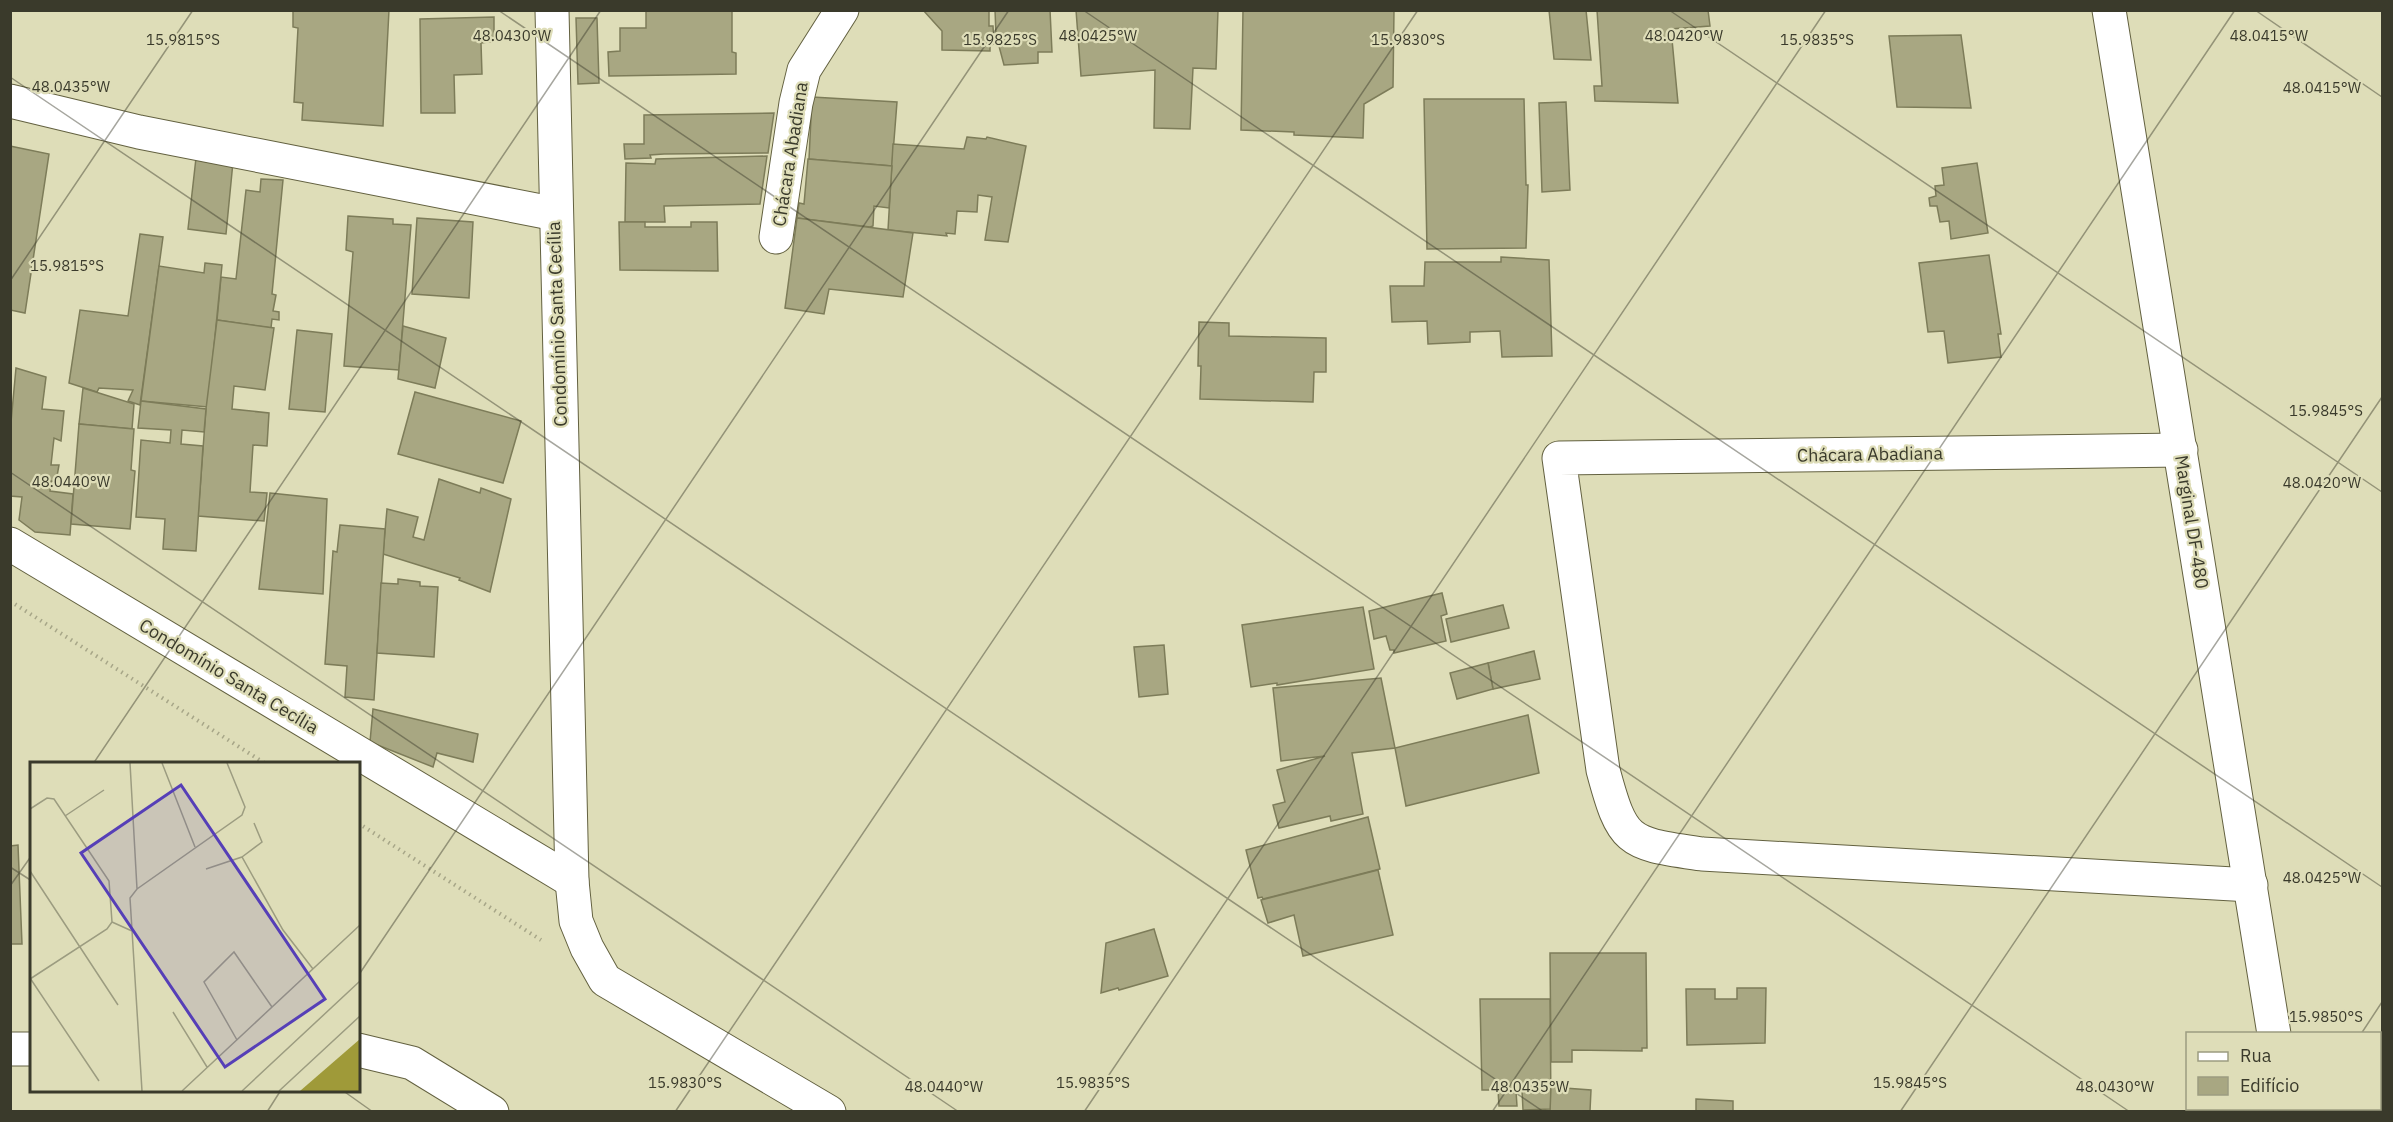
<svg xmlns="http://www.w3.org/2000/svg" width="2393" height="1122" font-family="'IBM Plex Sans',sans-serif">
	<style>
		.building { fill: #a8a782; stroke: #7d7c59; stroke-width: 1.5 }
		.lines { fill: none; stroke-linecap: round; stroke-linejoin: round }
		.street-casing { stroke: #636140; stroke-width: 35 }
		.secondary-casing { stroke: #636140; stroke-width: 35 }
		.path { stroke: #a7a688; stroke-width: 4; stroke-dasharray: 1.5 4.5; stroke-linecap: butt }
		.street { stroke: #fff; stroke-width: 33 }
		.secondary { stroke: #fff; stroke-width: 33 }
		.ticks { fill: none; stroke: #3a3a2b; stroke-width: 1.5; stroke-opacity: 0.45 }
		.labels { text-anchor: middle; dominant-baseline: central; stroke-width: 4.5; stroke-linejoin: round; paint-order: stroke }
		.street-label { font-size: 18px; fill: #3a3a2b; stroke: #deddb8 }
		.inset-road { fill: none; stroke: #9c9c80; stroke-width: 1.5 }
		.view { fill: #563fb7; fill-opacity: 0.15; stroke: #563fb7; stroke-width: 3 }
		.inset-edge { fill: none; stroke: #3a3a2b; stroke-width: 3 }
		.ticks-label { font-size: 15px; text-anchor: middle; fill: #3a3a2b; stroke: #deddb8; stroke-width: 4.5; stroke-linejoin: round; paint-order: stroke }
	</style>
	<rect width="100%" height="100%" fill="#deddb8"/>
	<!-- building -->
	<g class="building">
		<path d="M293,10H389L383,126L302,120L303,103L294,102L298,28L293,27Z"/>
		<path d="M646,10H732V52L736,53V74L609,76L608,52L620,51V28H646Z"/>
		<path d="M923,10H989V26H993L994,44L990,45V51L942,50V31Z"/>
		<path d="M995,10H1050L1052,52H1038V63L1004,65L996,35Z"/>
		<path d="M1076,10H1218L1216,69L1193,68L1190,129L1154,128L1155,70L1081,76Z"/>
		<path d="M1243,10H1394L1393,87L1364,104L1363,138L1294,135V132L1241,130Z"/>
		<path d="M1549,10H1586L1591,60L1554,59Z"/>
		<path d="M1708,10L1710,26L1671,29L1678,103L1595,101L1594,86H1602L1597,10Z"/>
		<path d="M494,17V41L481,43L482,74L454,75L455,113H421L420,19Z"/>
		<path d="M576,18H597L599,83L578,84Z"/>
		<path d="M1961,35L1971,108L1897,107L1889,36Z"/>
		<path d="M812,97L897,102L892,166L809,159Z"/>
		<path d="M1424,99H1524L1526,185H1528L1526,248L1427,249Z"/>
		<path d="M1566,102L1570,190L1542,192L1539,103Z"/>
		<path d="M774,113L768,153L664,154L650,155L651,158L625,159L624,144H644V115Z"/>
		<path d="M967,137L986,139L987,137L1026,146L1008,242L985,240L992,197L978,195L977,212L957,211L955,234L946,233L947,236L888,230L893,144L964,149Z"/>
		<path d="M10,146L49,154L25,313L10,310Z"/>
		<path d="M767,156L760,204L664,206L665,222H625L626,163L655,164L656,159Z"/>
		<path d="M196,158L233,162L226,234L188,229Z"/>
		<path d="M808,159L892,166L889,208L874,206L873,226L870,227L797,218L799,203L804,204Z"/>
		<path d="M1977,163L1988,233L1951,239L1949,221L1940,222L1937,206H1930L1929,198L1936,196L1935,186L1944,185L1942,168Z"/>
		<path d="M261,179L283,180L272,294L276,295L273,311L279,312V320L272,319L271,328L217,320L221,277L236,279L246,190L260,192Z"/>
		<path d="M348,216L393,219V224L411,225L399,370L344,366L353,252L346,250Z"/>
		<path d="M417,218L473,222L469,298L412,294Z"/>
		<path d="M797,218L913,233L903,297L829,289L824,314L785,308Z"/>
		<path d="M619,222H645V227H691V222H717L718,271L620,270Z"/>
		<path d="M140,234L163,237L140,405L128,401L133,390L99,388L97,392L69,383L80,310L128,316Z"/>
		<path d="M1989,255L2001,334H1998L2001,357L1948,363L1944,331L1928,332L1919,263Z"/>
		<path d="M1501,257L1549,260L1552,356L1502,357L1500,331L1470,332V342L1428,344L1427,321L1392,322L1390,286H1424L1425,262H1501Z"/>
		<path d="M205,263L222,265L208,407L141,401L159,266L204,273Z"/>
		<path d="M217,320L274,328L265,390L234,386L232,409L269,413L267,446L253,445L250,492L267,493L264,521L198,516L206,409Z"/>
		<path d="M1199,322L1229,323V336L1326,338V372H1314L1313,402L1200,399L1201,366H1198Z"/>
		<path d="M403,326L446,338L435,388L398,379Z"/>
		<path d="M297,330L332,334L325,412L289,409Z"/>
		<path d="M16,368L46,377L42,409L64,411L61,441L54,438L51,465H59L56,482L51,481L50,491L73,494L70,535L35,532L19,520L22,497L10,496V433Z"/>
		<path d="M83,388L134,404L132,429L79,424Z"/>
		<path d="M415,392L521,421L503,483L398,454Z"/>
		<path d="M141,401L206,409L204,432L182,430L181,444L203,446L196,551L163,549L165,519L136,517L141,440L170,443L171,430L138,428Z"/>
		<path d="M79,424L134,429L131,470L135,471L130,529L71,524Z"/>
		<path d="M439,479L480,493L481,488L511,499L490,592L459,580L460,578L383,554L387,509L418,517L413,537L424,540Z"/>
		<path d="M270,493L327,499L323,594L259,589Z"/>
		<path d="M340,525L385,529L374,700L345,697L347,666L325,664L333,551L337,552Z"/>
		<path d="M398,579L420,582V586L438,587L434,657L377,653L381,583L398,584Z"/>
		<path d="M1442,593L1447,614L1441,616L1446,641L1394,653V650H1390L1386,636L1374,639L1369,611Z"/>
		<path d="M1503,605L1509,628L1451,642L1446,619Z"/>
		<path d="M1363,607L1374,669L1277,685V683L1251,687L1242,625Z"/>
		<path d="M1164,645L1168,694L1139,697L1134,647Z"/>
		<path d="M1534,651L1540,679L1493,689L1488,663Z"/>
		<path d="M1488,663L1493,689L1457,699L1450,673Z"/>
		<path d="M1381,678L1395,748L1352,753L1363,814L1331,821L1330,816L1279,828L1273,805L1285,802L1277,770L1325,756L1281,761L1273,688Z"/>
		<path d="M373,709L478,734L473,762L437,753L433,767L370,742Z"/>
		<path d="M1528,715L1539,773L1406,806L1395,748Z"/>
		<path d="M1368,817L1380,869L1263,899L1262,897L1258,898L1246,850Z"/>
		<path d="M18,845L22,944H10V846Z"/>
		<path d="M1378,870L1393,935L1303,956L1294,915L1268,923L1261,900Z"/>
		<path d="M1154,929L1168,976L1119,990L1118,988L1101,993L1106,943Z"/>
		<path d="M1550,953H1646L1647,1048H1642V1051L1572,1050V1062H1551Z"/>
		<path d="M1737,988H1766L1765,1043L1687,1045L1686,989H1715V999H1737Z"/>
		<path d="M1480,999H1550L1551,1109L1523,1110L1522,1090L1516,1091L1517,1106H1499L1498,1090H1482Z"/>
		<path d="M1551,1087L1591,1090L1590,1111L1597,1112H1550Z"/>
		<path d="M1696,1099L1733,1101V1112H1696Z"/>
	</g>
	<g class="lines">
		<!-- street casing -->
		<g class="street-casing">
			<g id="street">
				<path d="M552,10L572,881L576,921L587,948L605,980L829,1112"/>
				<path d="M10,101L139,132L556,214"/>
				<path d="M776,237L796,103L804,70L842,10"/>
				<path d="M2181,450L1559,458L1603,770C1623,845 1628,843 1702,854L2251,885"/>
				<path d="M10,544L572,881"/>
				<path d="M10,1049H32"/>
				<path d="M358,1050L412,1063L492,1112"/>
			</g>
		</g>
		<!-- secondary casing -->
		<g class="secondary-casing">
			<g id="secondary">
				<path d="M2109,10L2274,1034"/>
				<path d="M2285,1108L2286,1112"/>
			</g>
		</g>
		<!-- path -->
		<g class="path">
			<path d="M10,601L266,764"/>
			<path d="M358,823L541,940"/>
		</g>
		<!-- street -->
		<use href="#street" class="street"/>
		<!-- secondary -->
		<use href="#secondary" class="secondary"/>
	</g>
	<!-- ticks -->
	<path class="ticks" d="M498,10L2130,1112M1083,10L2382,887M1669,10L2382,492M2255,10L2382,97M10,77L1544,1112M10,281L193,10M10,472L959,1112M93,764L601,10M10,867L32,881M10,886L32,855M358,976L1009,10M2361,1034L2382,1002M342,1090L373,1112M267,1112L281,1090M675,1112L1418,10M1084,1112L1826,10M1492,1112L2235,10M1900,1112L2382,397M2309,1112L2311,1108"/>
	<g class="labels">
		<!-- street labels -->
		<g class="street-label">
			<text transform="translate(790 154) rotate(-81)">Chácara Abadiana</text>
			<text transform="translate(557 324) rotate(-92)">Condomínio Santa Cecília</text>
			<text transform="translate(1870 454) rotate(-1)">Chácara Abadiana</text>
			<text transform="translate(2192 522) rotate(81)">Marginal DF-480</text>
			<text transform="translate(229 676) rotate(31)">Condomínio Santa Cecília</text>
		</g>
	</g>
	<!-- overview -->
	<g transform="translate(30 762)">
		<rect width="330" height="330" fill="#deddb8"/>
		<path d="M330,277V329H270Z" fill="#9f9a39"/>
		<path class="inset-road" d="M100,1L107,127M132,1L165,85M0,47L17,36L24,37L79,119L82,160M35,54L74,28M212,95L232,80L224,61M176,107L212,95L253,168L283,207M0,109L88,243M82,160L102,169M0,216L69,319M0,217L77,167L82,160M143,250L177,305M207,278L174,220L204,190L242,245M112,329L100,136L107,127L212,53L215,45L197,1M152,329L330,163M212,329L330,219M249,329L330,254"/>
		<path class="view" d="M151,23L295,237L195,305L51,91Z"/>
		<rect width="330" height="330" class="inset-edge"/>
	</g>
	<g class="ticks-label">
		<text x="512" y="41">48.0430°W</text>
		<text x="1098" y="41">48.0425°W</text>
		<text x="1684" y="41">48.0420°W</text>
		<text x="2269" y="41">48.0415°W</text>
		<text x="183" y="45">15.9815°S</text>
		<text x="1000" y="45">15.9825°S</text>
		<text x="1408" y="45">15.9830°S</text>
		<text x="1817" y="45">15.9835°S</text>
		<text x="71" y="92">48.0435°W</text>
		<text x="2322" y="93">48.0415°W</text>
		<text x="67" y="271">15.9815°S</text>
		<text x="2326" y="416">15.9845°S</text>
		<text x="71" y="487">48.0440°W</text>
		<text x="2322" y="488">48.0420°W</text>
		<text x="2322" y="883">48.0425°W</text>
		<text x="2326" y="1022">15.9850°S</text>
		<text x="685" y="1088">15.9830°S</text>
		<text x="1093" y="1088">15.9835°S</text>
		<text x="1910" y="1088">15.9845°S</text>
		<text x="944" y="1092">48.0440°W</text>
		<text x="1530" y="1092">48.0435°W</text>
		<text x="2115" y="1092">48.0430°W</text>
	</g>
	<!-- border -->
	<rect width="2393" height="1122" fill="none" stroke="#3a3a2b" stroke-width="24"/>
	<!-- legend -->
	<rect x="2186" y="1032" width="195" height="78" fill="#deddb8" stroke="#9c9c80" stroke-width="1.5"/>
	<rect x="2198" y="1052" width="30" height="9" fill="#ffffff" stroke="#9c9c80" stroke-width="1.5"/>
	<text x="2240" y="1062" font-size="18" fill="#3a3a2b">Rua</text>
	<rect x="2198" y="1077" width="30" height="18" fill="#a8a782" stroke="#9c9c80" stroke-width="1.5"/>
	<text x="2240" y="1092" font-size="18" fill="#3a3a2b">Edifício</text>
</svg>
